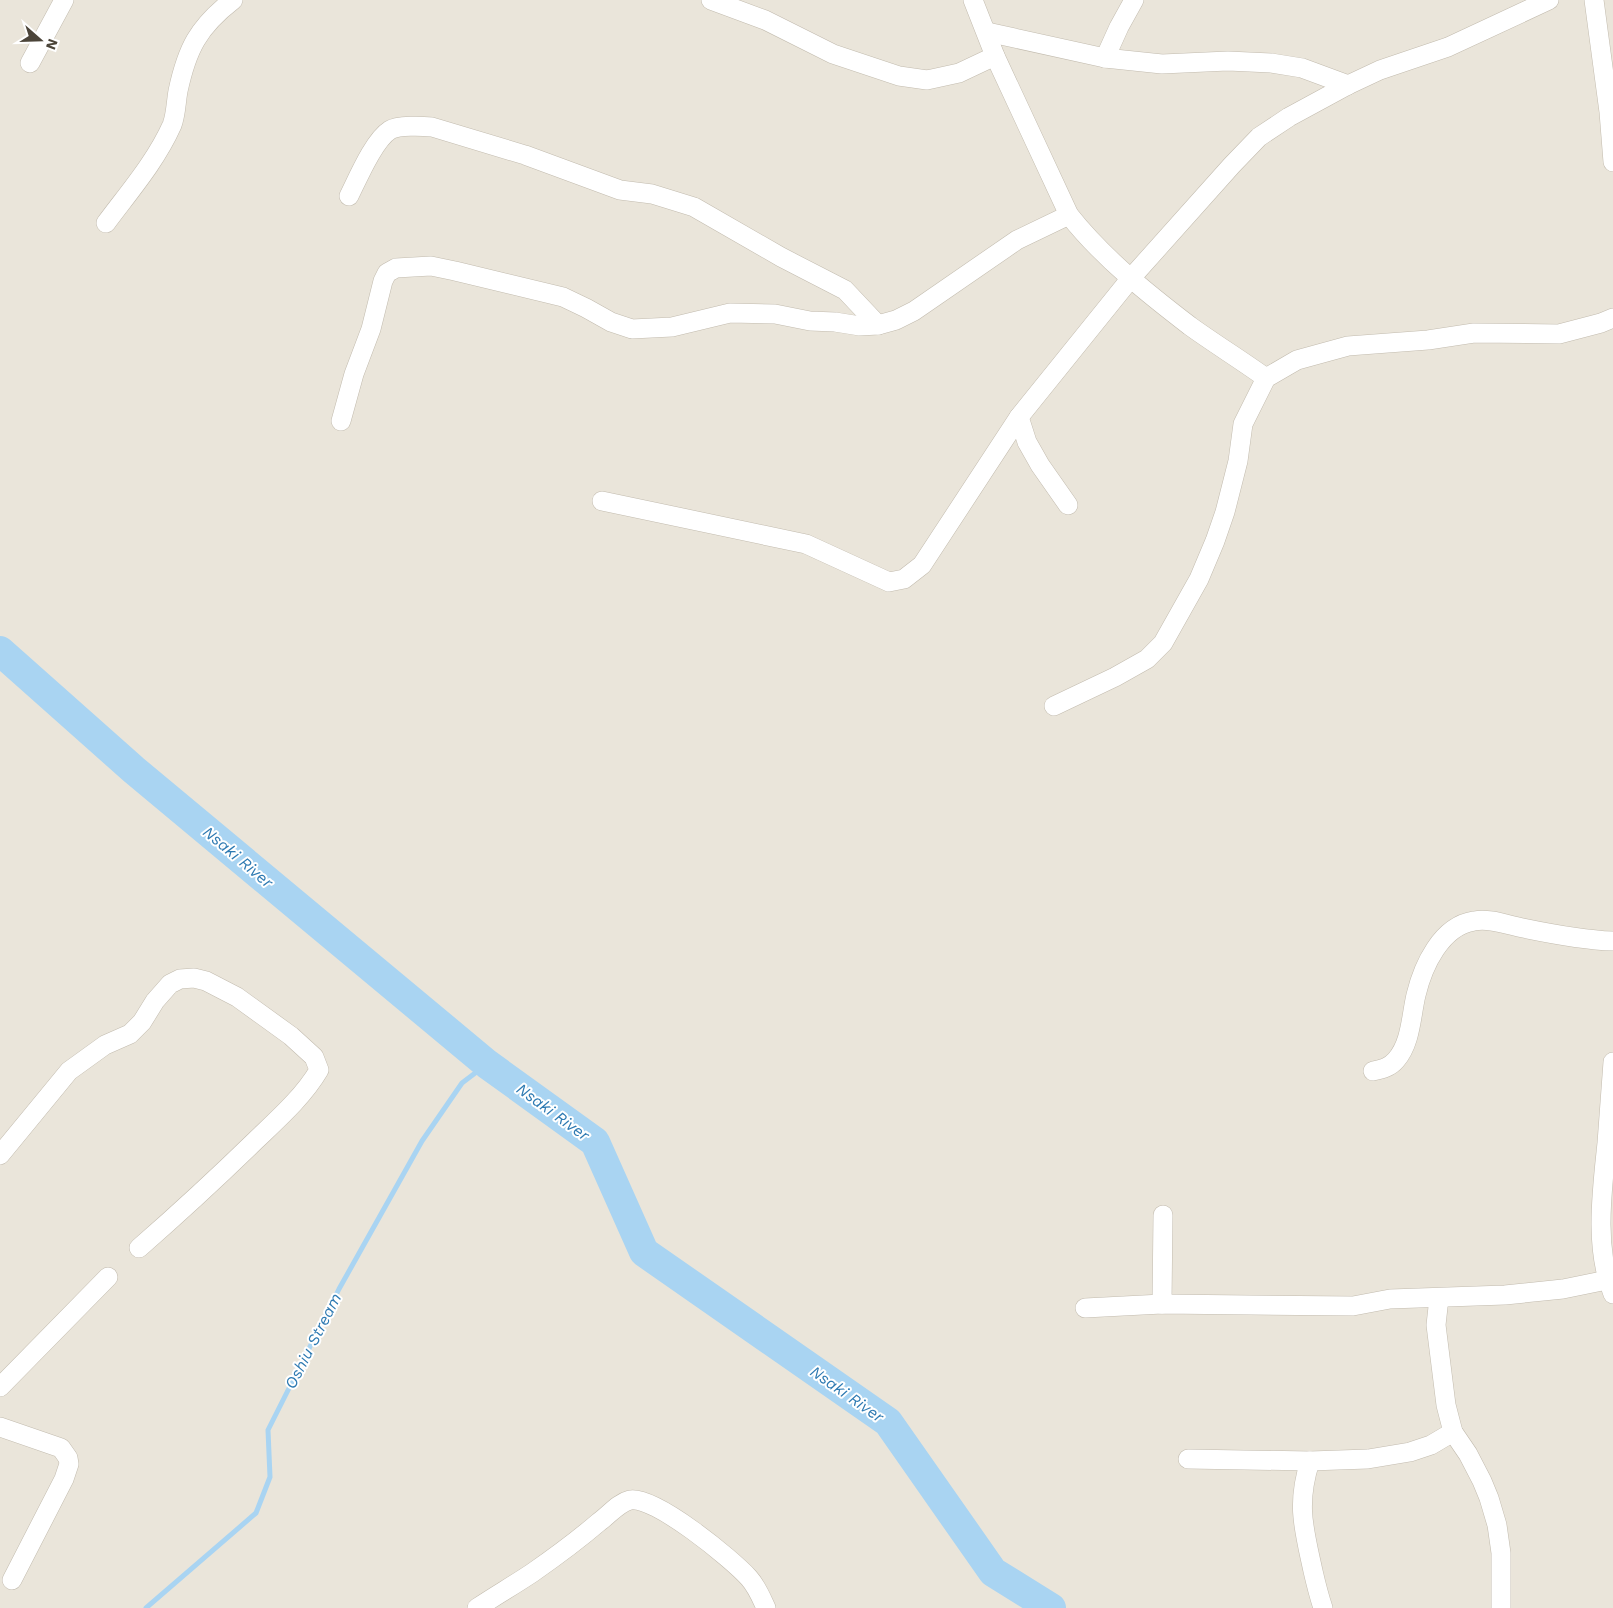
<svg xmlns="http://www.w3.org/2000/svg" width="1613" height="1608" font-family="'Work Sans',sans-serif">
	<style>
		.residential { fill: #eae5da }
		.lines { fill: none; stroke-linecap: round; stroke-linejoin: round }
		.stream { stroke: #a9d4f2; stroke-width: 5 }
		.river { stroke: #a9d4f2; stroke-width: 30 }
		.street-casing { stroke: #c2bbae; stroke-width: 20 }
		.street { stroke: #fff; stroke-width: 19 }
		.labels { text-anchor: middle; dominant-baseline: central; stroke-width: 4; stroke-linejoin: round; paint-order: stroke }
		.water-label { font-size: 16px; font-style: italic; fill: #2e7ab2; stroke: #fff }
	</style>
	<rect width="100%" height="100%" fill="#f6f3ec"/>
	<!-- residential -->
	<rect class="residential" x="0" y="0" width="1613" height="1608"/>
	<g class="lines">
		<!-- stream -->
		<path class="stream" d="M146,1608L256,1513L270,1477L268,1430L339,1289L422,1141L462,1083L487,1064"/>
		<!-- river -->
		<path class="river" d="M0,651L134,770L487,1064L595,1142L644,1252L888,1422L993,1572L1051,1608"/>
		<!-- street casing -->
		<g class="street-casing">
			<g id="street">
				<path d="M711,0L765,20L833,54L899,76L927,80L959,73L995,56"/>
				<path d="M973,0L995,56L1069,215C1103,258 1147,293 1190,326C1215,344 1241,360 1266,378"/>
				<path d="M1594,0L1609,112L1613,162"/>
				<path d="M987,32L1105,58L1162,64L1228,61L1271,63L1302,68L1348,85"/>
				<path d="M1105,58L1119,27L1134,0"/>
				<path d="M30,63L64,0"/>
				<path d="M349,196C358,178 374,140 390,130C398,125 422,126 432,127L525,155L620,190L652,194L694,207L781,257L845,290L878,325"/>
				<path d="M106,223C129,192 156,161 172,125C176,115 176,102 178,91C187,49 198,27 233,0"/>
				<path d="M1019,417L1027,442L1040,465L1068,505"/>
				<path d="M341,421L354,374L371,329L383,281L387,273L396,268L431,266L455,271L563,297L586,308L611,322L632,329L672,327L730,313L775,314L810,321L835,322L860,326L878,325L896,320L914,311L1017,240L1069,215"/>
				<path d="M602,501L806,544L889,582L904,579L922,565L1019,417L1131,278L1232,165L1259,137L1289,117L1348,85L1380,70L1448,47L1549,0"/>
				<path d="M1054,706L1115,677L1147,659L1163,643L1199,579L1215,541L1225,512L1238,461L1243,424L1266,378L1297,360L1348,346L1428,340L1474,333L1559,334L1601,323L1613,318"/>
				<path d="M1613,1062C1611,1089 1609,1116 1607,1143C1602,1191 1594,1248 1613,1294"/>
				<path d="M1373,1071C1383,1069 1390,1067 1396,1060C1411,1043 1411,1016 1416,995C1423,966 1441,926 1474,921C1490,918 1507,925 1523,928C1552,934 1583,940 1613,941"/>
				<path d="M0,1155L69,1071L105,1045L130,1034L142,1022L155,1001L170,984L180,979L194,978L206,981L237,997L291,1036L314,1057L319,1070C303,1097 278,1119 255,1141C217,1178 179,1213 139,1248"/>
				<path d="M1439,1298L1436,1325L1446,1405L1453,1432L1468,1454L1482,1481L1489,1498L1497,1525L1501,1553V1608"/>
				<path d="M1162,1304L1163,1215"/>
				<path d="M1085,1308L1162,1304L1353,1306L1390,1299L1505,1295L1563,1289L1607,1280"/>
				<path d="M0,1387L108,1277"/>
				<path d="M0,1427L61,1448L68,1458L69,1464L64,1479L12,1580"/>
				<path d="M1188,1459L1310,1461L1368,1459L1410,1452L1431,1445L1453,1432"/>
				<path d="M1310,1461C1296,1505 1304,1529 1313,1571C1316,1584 1319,1596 1323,1608"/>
				<path d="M477,1608C495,1596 514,1585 532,1573C555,1557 578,1540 599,1522C609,1515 618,1503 630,1500C654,1495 732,1559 749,1578C757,1587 761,1597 766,1608"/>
			</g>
		</g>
		<!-- street -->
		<use href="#street" class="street"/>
	</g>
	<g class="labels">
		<!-- water labels -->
		<g class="water-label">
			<text transform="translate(238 857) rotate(40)">Nsaki River</text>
			<text transform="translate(553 1112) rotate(36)">Nsaki River</text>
			<text transform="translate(313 1341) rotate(-63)">Oshiu Stream</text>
			<text transform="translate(847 1394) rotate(35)">Nsaki River</text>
		</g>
	</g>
	<!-- north arrow -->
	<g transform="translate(40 40) rotate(110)" stroke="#ffffff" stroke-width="4" paint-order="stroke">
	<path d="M0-4L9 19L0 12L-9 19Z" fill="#4b4439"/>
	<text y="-8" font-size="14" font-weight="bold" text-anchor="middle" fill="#4b4439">N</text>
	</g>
</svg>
